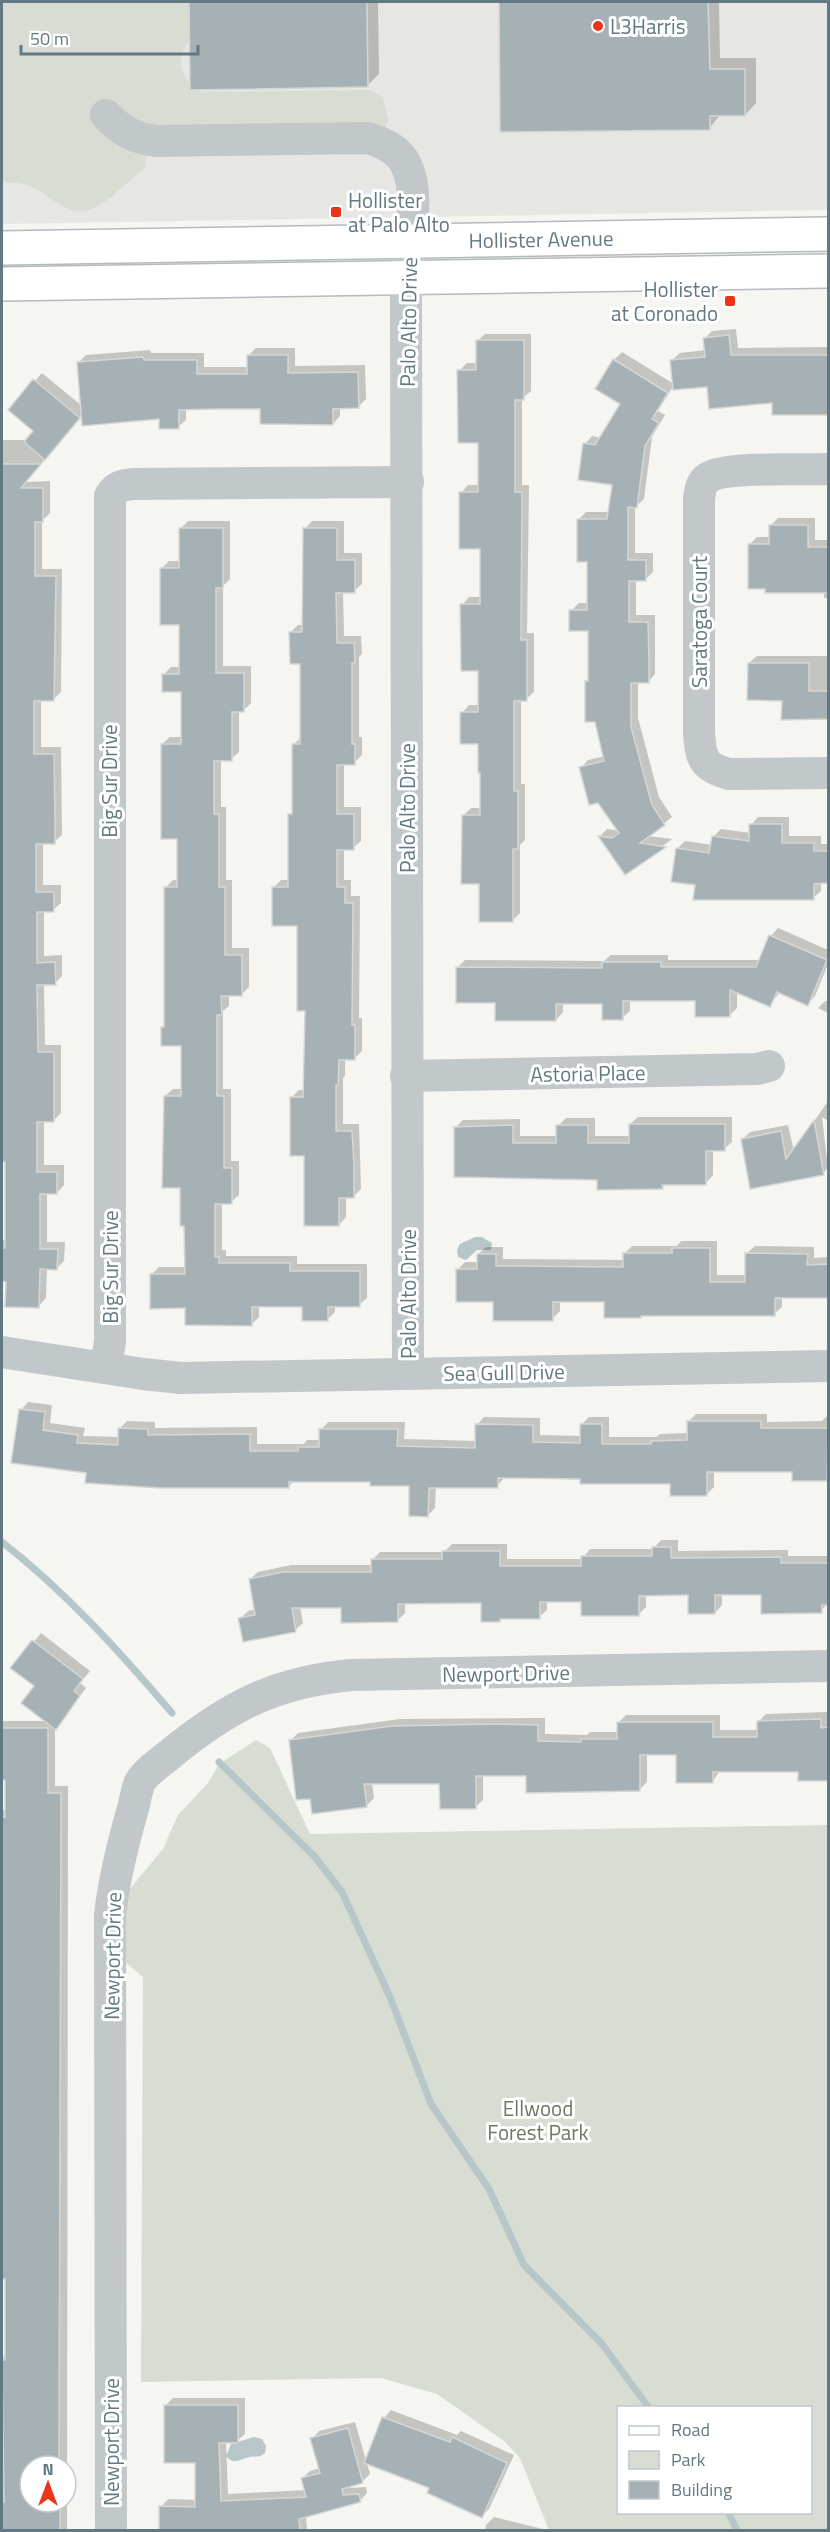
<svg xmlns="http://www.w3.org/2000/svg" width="830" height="2532" font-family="'Titillium Web',sans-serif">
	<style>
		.built { fill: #e6e6e4 }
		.green { fill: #d7ddd2; fill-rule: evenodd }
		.water { fill: #b7c6c8 }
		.shadow { fill: #0003; fill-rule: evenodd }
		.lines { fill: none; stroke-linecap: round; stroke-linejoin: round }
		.stream { stroke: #b7c6c8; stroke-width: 7 }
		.building { fill: #a6b1b5; stroke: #d6d6d4; stroke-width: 1.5 }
		.major-casing { stroke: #b5babd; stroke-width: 36 }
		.minor { stroke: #c2c7c9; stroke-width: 32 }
		.major { stroke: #fff; stroke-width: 33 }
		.poi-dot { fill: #ec341b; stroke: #fff; stroke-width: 2 }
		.labels { text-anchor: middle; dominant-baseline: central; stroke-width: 6; stroke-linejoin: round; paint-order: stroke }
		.poi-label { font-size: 21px; fill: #627984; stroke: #fff; text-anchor: start }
		.street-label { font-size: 21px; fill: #627984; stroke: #fff }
		.park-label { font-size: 21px; fill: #697b62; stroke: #fff }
	</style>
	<rect width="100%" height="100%" fill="#f5f5f1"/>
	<!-- built -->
	<path class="built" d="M2,2H828V210L2,224Z"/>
	<!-- green -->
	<g class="green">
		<path d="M2,2H188C191,12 193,24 191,35C190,41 185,46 183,52C176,68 187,85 201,92L370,90L383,97L388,119L383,131L150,150L146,158L145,168C130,179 117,194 101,204C68,225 52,192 24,184C18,182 12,183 6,183L2,179Z"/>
		<path d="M256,1740L270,1748L310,1834L828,1825V2530H549L520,2458L504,2441L437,2394L381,2378L141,2382L143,1977L123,1960L115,1907L163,1849L178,1815L208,1783L219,1764ZM618,2408H810V2512H618Z"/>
	</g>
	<!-- water -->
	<g class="water">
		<path d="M475,1237H482L492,1243L491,1250H477L466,1260L458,1257L457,1250L460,1244Z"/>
		<path d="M254,2437L262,2439L266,2446L265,2453C259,2458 257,2456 250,2457C239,2459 234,2466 226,2456L231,2444Z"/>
	</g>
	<!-- shadow -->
	<g class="shadow">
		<path d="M190,2H378L379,74L367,86L191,88Z"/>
		<path d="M500,2H719L720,58H756V103L745,115H720L709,129L502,131Z"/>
		<path d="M736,329L738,348L828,347V415H817V413L773,401L708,385H674L658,411L665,415L652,437L644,499L635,507V553H653V572L645,580H636V615H655V674L648,682H638V718L659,797L672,817L648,836L672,839L626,873L600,836L607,829L620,831L581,768L588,760L605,756L586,681L590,678V629L571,611L579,603H589V560L578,520L586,512H610L614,483L585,444L592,436L601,438L622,403L614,360L622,352L674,384L672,360L680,353L706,350L705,338L712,331Z"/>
		<path d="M485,334H531V391L522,399V485H529L527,633H534V692L526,699H521V784H525V840L520,845V913L512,921L481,882L463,816L471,808H482L480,742L462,713L469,705H480V670L462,605L469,597H482V547L461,493L468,485H479V441L459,371L467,363H477V341Z"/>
		<path d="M256,348H295V366L365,365L366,399L358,407H340V416L333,424L262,408L186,409V420L178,427L160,417L83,414L26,482L50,481V513L42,521V569H62L61,692L53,700H41V747H61L62,835L54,842H43V885H61V903L53,910H44V956L62,955V976L55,983L44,984L45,1045H61V1113L54,1120H44V1165H64V1185L57,1193H47V1242H65L64,1261L57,1268H47L46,1298L39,1306L7,1280H2V1240H6V1160H2L3,859H2V440H46L10,410L42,373L82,406L78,363L86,355L150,350L151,353H204V367H248V356Z"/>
		<path d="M778,518H815V540H828V598H824V592L750,544L757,537H771V525Z"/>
		<path d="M188,521H230V579L223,586V666H251V703L243,711H239V752L231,759H221V807H226V880H232V948H249V987L242,994L229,995V1006L223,1011V1089H231V1161H239V1195L231,1202H222V1250H226V1256H297V1264H367V1298L359,1305H335V1312L327,1320L303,1305H259V1317L252,1324L186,1307L151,1275L159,1267H186L181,1187L165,1096L173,1089H182V1044L163,1028L165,1025V888L173,880H179V838L162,744L170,737H182V690L164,674L171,667H180V624L161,569L169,561H180V529Z"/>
		<path d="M312,521H344V553H362V584L354,591H343L344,636H361L362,654L359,657V737H362V755L354,763H344V807H361V841L353,848H344V880H351V896H360L359,1018H362V1051L354,1059H345V1076L343,1078V1124H359L361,1189L353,1197H346V1217L339,1225L306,1154L292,1097L299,1090H305L306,1010L299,924L273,888L281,880H289V815L293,811V745L301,737L302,662L291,632L298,625H303L305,529Z"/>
		<path d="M757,656H828V718H783V699L749,663Z"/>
		<path d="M758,817H789V836H821V844H828V882H821V891L813,898L697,884L677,849L685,841L712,845L713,837L721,829L751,833V825Z"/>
		<path d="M778,928L828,950V964L815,996L807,1004L780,992L770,1005L737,991V1008L729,1016L696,1000L630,999V1011L622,1018L603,1003H563V1012L556,1020L497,1001L457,968L465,960L604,961L611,955H668V960H760L771,936Z"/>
		<path d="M828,1000V1013L818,1008L824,1002Z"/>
		<path d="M828,1101V1121L822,1117L828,1168L823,1173L751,1187L742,1140L750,1132L788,1125L794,1151Z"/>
		<path d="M638,1117H732V1142L724,1149H713V1175L706,1183H667L662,1188L599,1179L455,1128L463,1120L520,1119V1136H558V1126L566,1118H595V1136H630V1124Z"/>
		<path d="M681,1241H717V1275H747V1253L755,1246L814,1247V1258L828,1257V1297L782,1296V1307L774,1314L605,1317V1301H560V1311L552,1319L495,1301L457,1270L465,1262H478V1254L486,1247H503V1259L625,1260V1253L632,1246H677Z"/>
		<path d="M28,1402L52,1405L50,1423L85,1428L83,1436L119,1437L120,1428L127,1421L155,1422V1428L257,1427V1444H304L307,1440H321V1430L328,1422H405L404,1439L477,1441V1425L484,1417L540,1418V1435L581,1436V1425L589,1417H609V1437H656L660,1434L688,1433V1422L696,1414H767V1422L822,1421L828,1415V1477L827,1479L793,1471H714V1487L706,1495L672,1483L505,1477L497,1486H436L435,1508L428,1515L411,1485L372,1480H295L289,1486L87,1472L21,1410Z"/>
		<path d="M661,1540H678V1551L788,1550V1556H828V1603L821,1611L762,1594H722V1605L715,1613L689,1594H646V1607L638,1615L582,1601H547V1610L539,1617H503L500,1621L483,1602H405V1613L397,1621L342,1607H300L303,1623L295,1630L240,1619L248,1611L256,1609L250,1579L258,1572L291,1565H372V1560L380,1552H444L452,1544H507V1559H582L590,1549H653Z"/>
		<path d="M41,1633L90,1671L80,1683L86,1688L55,1728V1786H68L67,2530H2V2495H5V2418H2V2359L6,2354V2277H2V2000H4V1926H2V1810H6V1778H2V1723L4,1721H45L36,1686L13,1668ZM30,2466H66V2502H30Z"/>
		<path d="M828,1712V1779L800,1780V1771H720L713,1781L677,1753H647V1782L639,1790L528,1775H483V1800L475,1807L441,1783H372L374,1798L366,1806L311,1797L290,1741L298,1733L400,1719L545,1718V1734L587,1735L590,1732H618V1723L626,1715H720V1730H758V1722L766,1714Z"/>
		<path d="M173,2398H245V2434L237,2441H226L228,2494L306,2490L302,2479L310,2471L320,2468L312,2439L319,2431L355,2422L370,2474L362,2482L350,2486L351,2488L366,2487L367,2493L360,2501L306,2515L307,2530H161V2507L168,2499L197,2500V2461L165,2406Z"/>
		<path d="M391,2410L457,2435L461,2431L514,2455L489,2509L482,2516L431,2487L384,2418Z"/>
		<path d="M494,2517L547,2530H485L486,2525Z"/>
	</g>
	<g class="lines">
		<!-- stream -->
		<g class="stream">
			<path d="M2,1542C66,1592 119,1651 172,1713"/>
			<path d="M219,1762L315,1857L342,1892L390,1997L431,2104L489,2189L524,2265L602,2344L649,2408"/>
			<path d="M728,2512L737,2530"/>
		</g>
	</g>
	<!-- building -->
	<g class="building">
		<path d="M189,2H367L368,87L190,90Z"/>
		<path d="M499,2H708L710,69H745V116H710V130L500,132Z"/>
		<path d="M729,335L731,355H828V415H772V403L709,409L707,387L673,390L670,360L705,357L703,338Z"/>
		<path d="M476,340H524V400H515V492H522L521,640H527V701H514V791H518V849H513V922H479V884H461L462,815H480V773H478V744H460V712H478V671H461L460,604H480V549H459V492H478V443H458L457,370H476Z"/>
		<path d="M247,355H288V373L358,372L359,408L333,409V425L260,424V409H217L179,410V429H159V419L82,426L77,362L143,357L144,360H197V374H247Z"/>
		<path d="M613,359L668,393L652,419L659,423L645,446L637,508L628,507V560H646V581H629V622H648L649,662V683H631V727L652,805L665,825L640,843L666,847L625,875L598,836L612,838L619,833L598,803L589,805L579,767L604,761L595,722H585V681H588V631H569V610H587V562H577V519H607L612,485L578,480L583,443L595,445L620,404L595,389Z"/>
		<path d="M33,379L80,418L45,460L24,442L33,431L8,410Z"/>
		<path d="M2,464H41L21,488H43V522H35V576H56L54,701H34V754H54L55,822V844H36V892H54V912H37V963L55,962L56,985H37L38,1052H54V1122H37V1172H57V1194H40V1249H58L57,1270L40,1269L39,1308L5,1307L6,1282L2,1281V1248H5V1162H2Z"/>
		<path d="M769,525H808V547H828V593H765V589H748V544H769Z"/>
		<path d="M179,528H223V588H216V673H244V712H232V761H214V814H219V887H225V955H242V996H221L222,1015H217V1096H224V1168H232V1204H215V1257H219V1263H290V1271H360V1307H328V1321H302V1307H252V1326L185,1325V1308L150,1309V1274H185L184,1226H180V1188H162L164,1096H181V1046H161V1027H164V887H177V839H161V744H181V692H162V674H179V625H160V568H179Z"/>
		<path d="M303,528H337V560H355V593H336L337,643H354L355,663H352V744H355V765H337V814H354V850H337V887H345V903H353L352,1025H355V1060H339L338,1085H336V1131H352L354,1165V1198H339V1226H304V1156H290V1097H303L305,1011H297V926H272V887H288V814H292V744H300V664H290L289,632H302Z"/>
		<path d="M748,663H809V691H828V719L781,720L782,701L747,700Z"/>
		<path d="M749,824H782V843H814V851H828V883L814,884V900H693L695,885L671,882L676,848L709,853L712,836L749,841Z"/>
		<path d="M769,935L827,960L808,1006L777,992L770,1007L730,990V1017H695V1001H623V1020H602V1004H556V1021H495V1003H456V967L602,968V962H661V967H756Z"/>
		<path d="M814,1120L824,1175L750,1189L741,1139L781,1131L786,1159Z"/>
		<path d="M629,1124H725V1151H706V1185H662L663,1189L597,1190V1180L454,1177V1127L513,1125V1143H556V1125H588V1143H629Z"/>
		<path d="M672,1248H710V1282H745V1253L808,1254L807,1265L828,1264V1298H775V1316H641V1318H604V1302H553V1321H493V1302H456V1269H477V1254H496V1266L623,1267V1253H672Z"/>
		<path d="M19,1409L45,1412L43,1430L78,1435L77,1443L118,1445V1428L148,1429V1435L250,1434V1451H298V1447H319V1429H398L397,1446L475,1448V1424L533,1425V1442L580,1443V1424H602V1444H651V1441L687,1440V1421H761V1428H828L827,1481H792V1472H707V1496H670V1484H580V1479L498,1478V1488H429L428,1517L409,1516V1486H370V1482H289V1488H159L85,1483L86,1473L11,1463Z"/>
		<path d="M652,1547H671V1558L781,1557V1563H828V1605H822V1613L761,1614V1595H715V1614H688V1595L639,1596V1616H581V1602H540V1619H500V1622H481V1603L398,1604V1622L341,1623V1608H292L296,1632L243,1642L238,1618L255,1615L249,1579L283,1572H371V1559H442V1551H500V1566H581V1556H652Z"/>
		<path d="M32,1640L83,1679L74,1691L80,1696L56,1730L21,1703L34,1686L10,1668Z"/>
		<path d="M821,1719V1728L828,1727V1781H798V1772H713V1783H676V1755H640V1791L526,1793V1776H476V1809H440L439,1784H364L367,1807L312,1814L310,1799L296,1800L289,1740L392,1726L494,1724L538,1725V1741L581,1742V1739H617V1722H713V1737H757V1721Z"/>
		<path d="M2,1728H48V1793H61L59,2466H30V2502H60V2530H2V2502H4L2,2360H5V2279H2V1817H5V1780H2Z"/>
		<path d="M164,2405H238V2443H219L221,2501L306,2497L301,2478L320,2473L310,2438L348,2428L363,2483L342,2489L343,2495L359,2494L361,2502L299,2519L300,2530H159V2506L195,2507V2463H164Z"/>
		<path d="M382,2417L450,2442L452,2437L507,2463L482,2518L427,2493L429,2488L364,2463Z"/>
	</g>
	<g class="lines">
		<!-- major casing -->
		<g class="major-casing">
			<g id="major">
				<path d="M2,248L828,234"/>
				<path d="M2,284L828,271"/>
			</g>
		</g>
		<!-- minor -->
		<g class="minor">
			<path d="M106,115C121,131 134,138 156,141L368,138C384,143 400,150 407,167C420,196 409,241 407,272C406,284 406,297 406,309L408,1374"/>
			<path d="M828,469C806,470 723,466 708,478C701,482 700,491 699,499V733C701,759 703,767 729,774L828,773"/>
			<path d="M406,1076L757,1069L769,1066"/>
			<path d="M2,1352L143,1374L181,1378L828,1366"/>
			<path d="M106,1368L110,1341V496C116,486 123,485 134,484L408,482"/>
			<path d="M111,2530L110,1915C114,1879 122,1847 132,1812C135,1803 136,1791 140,1782C147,1770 164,1760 174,1751C231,1705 277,1682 351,1675L828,1666"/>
		</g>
		<!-- major -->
		<use href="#major" class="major"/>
	</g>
	<!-- markers -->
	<g class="poi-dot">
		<circle cx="598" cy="26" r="6"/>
		<rect x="330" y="206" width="12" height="12" rx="3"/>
		<rect x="724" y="295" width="12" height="12" rx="3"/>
	</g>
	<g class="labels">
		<!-- poi labels -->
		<g class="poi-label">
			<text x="610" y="26">L3Harris</text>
			<text x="348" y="200">Hollister<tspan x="348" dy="24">at Palo Alto</tspan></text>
			<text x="718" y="289" text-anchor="end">Hollister<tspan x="718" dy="24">at Coronado</tspan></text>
		</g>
		<!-- street labels -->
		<g class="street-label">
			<text transform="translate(541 239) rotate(-1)">Hollister Avenue</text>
			<text transform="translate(408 322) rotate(-89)">Palo Alto Drive</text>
			<text transform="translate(699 622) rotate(-90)">Saratoga Court</text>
			<text transform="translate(109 781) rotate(-90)">Big Sur Drive</text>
			<text transform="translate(407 808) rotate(-90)">Palo Alto Drive</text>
			<text transform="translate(588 1073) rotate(-1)">Astoria Place</text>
			<text transform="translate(110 1267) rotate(-90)">Big Sur Drive</text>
			<text transform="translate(408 1294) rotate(-90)">Palo Alto Drive</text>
			<text transform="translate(504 1372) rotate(-1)">Sea Gull Drive</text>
			<text transform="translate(506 1673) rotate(-1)">Newport Drive</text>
			<text transform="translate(112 1956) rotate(-89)">Newport Drive</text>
			<text transform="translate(111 2442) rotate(-90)">Newport Drive</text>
		</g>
		<!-- park labels -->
		<g class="park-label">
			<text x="538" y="2108">Ellwood<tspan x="538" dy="24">Forest Park</tspan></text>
		</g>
	</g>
	<!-- border -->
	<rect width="830" height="2532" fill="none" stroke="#627984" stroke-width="6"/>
	<!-- legend -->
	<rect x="617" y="2406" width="195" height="108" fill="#ffffff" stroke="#c0c9ce" stroke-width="1.5"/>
	<rect x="629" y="2426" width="30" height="9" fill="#ffffff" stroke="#c0c9ce" stroke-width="1.5"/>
	<text x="671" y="2436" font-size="18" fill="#627984">Road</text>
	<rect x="629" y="2451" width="30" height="18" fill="#d7ddd2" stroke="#c0c9ce" stroke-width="1.5"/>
	<text x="671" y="2466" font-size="18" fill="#627984">Park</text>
	<rect x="629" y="2481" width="30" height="18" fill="#a6b1b5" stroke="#c0c9ce" stroke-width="1.5"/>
	<text x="671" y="2496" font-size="18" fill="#627984">Building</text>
	<!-- north arrow -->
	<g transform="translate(48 2484)"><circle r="28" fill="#ffffff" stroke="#c0c9ce" stroke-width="1.5"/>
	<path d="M0-4.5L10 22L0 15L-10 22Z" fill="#ec341b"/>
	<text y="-9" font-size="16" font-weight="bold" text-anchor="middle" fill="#627984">N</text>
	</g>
	<!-- scale -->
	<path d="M21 45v9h177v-9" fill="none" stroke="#627984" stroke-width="3"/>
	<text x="30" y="45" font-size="18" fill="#627984" stroke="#ffffff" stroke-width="4.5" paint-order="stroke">50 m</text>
</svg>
